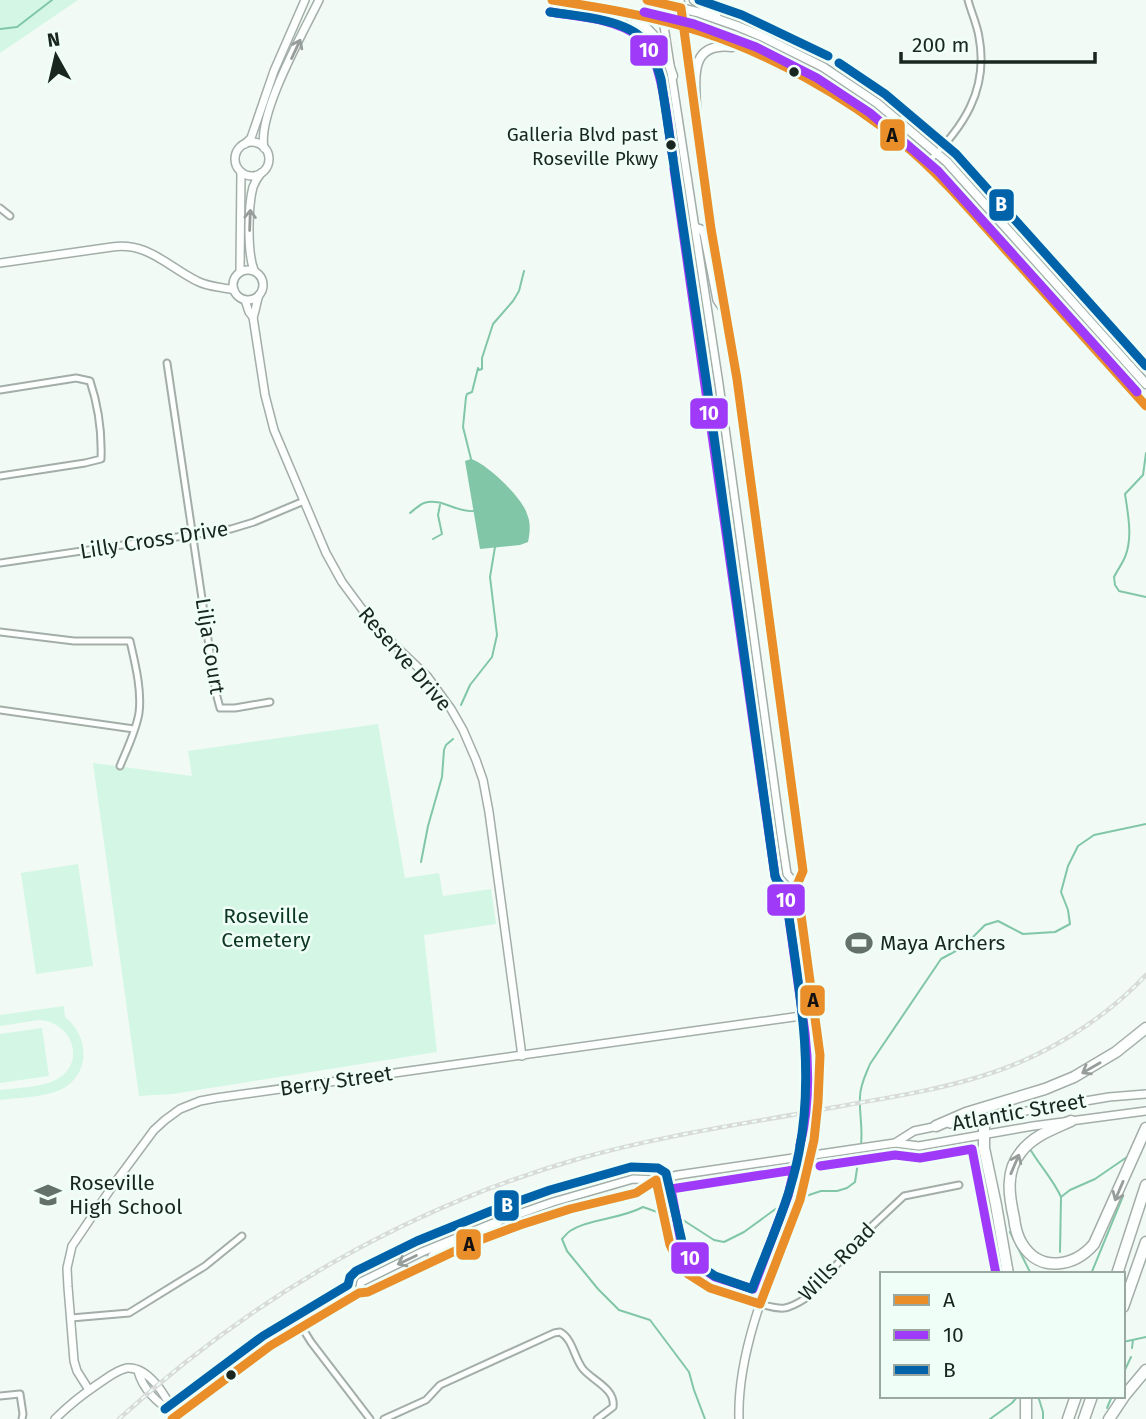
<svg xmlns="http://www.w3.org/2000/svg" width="1146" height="1419" font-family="'Fira Sans',sans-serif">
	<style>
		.green { fill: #d3f7e4 }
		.water { fill: #81c7a7 }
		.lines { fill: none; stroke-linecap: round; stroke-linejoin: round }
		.stream { stroke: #81c7a7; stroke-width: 2 }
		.street-casing { stroke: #a3aea8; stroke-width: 9 }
		.secondary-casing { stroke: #a3aea8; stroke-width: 10 }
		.primary-casing { stroke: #a3aea8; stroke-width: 11 }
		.highway-casing { stroke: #a3aea8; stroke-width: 13 }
		.street { stroke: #fdfefe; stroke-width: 5 }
		.secondary { stroke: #fdfefe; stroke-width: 7 }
		.primary { stroke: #fdfefe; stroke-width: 8 }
		.highway { stroke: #fdfefe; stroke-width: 10 }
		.rail-casing { stroke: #d8dbd9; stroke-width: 4.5 }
		.rail { stroke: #effef6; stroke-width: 2; stroke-dasharray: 5; stroke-linecap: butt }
		.secondary-bridge-casing { stroke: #a3aea8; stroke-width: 10; stroke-linecap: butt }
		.secondary-bridge { stroke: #fdfefe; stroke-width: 7 }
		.bus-1-casing { stroke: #effef6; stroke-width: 14 }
		.bus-2-casing { stroke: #effef6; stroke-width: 14 }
		.bus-3-casing { stroke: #effef6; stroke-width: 14 }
		.bus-1 { stroke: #e98e29; stroke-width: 9 }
		.bus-2 { stroke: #9f3af8; stroke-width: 9 }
		.bus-3 { stroke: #0063aa; stroke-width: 9 }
		.oneway { stroke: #969d9a }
		.bus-dot { fill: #18261f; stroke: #effef6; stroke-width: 2.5 }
		.labels { text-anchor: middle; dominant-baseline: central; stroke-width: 5; stroke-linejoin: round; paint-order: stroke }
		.bus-label { font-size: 19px; fill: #18261f; stroke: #effef6; text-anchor: end }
		.street-label { font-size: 21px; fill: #18261f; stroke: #effef6 }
		.park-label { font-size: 21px; fill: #0c3725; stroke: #effef6 }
		.poi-label { font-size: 21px; fill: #18261f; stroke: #effef6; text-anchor: start }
		.line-badge { stroke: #effef6; stroke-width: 2.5 }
		.badge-label { font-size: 19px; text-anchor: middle; font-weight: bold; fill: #fff }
		.pale-badge-label { font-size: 19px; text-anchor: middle; font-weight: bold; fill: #111 }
	</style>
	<rect width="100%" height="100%" fill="#f2faf6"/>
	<!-- green -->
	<g class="green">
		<path d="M0,0H78L0,53Z"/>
		<path d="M378,724L405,878L439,873L443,896L491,889L496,924L424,935L437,1052L172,1094L139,1096L93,763L192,776L188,751Z"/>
		<path d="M78,864L93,966L36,974L21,873Z"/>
		<path d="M64,1006L65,1017C90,1037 91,1075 60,1090C44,1097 18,1098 0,1100V1090C16,1088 46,1087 59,1078C87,1059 70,1021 39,1020L0,1026V1015Z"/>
		<path d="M42,1028L49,1076L0,1083V1034Z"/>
	</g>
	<!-- water -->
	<path class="water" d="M471,459C486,463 523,498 527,514C531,523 530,532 528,542L520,545L480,549L465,461Z"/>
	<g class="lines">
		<!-- stream -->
		<g class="stream">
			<path d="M0,29L17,27L52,0"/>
			<path d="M1146,453L1143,475L1125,494C1128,514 1133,538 1125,557C1122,564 1117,571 1114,577L1115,585L1119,591L1146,597"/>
			<path d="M471,459L463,427L466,397L467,394L472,392L478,368L479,370L482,369V358L493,324L513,301L519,291L524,271"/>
			<path d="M410,513C414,510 419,505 424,503C441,497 457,513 473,511"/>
			<path d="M433,539L442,534L438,515L440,505"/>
			<path d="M461,705L470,685L492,657L497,635L490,577L495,547"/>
			<path d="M421,862L428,826L442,777L444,750L446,745L453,739"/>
			<path d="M861,1144C863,1128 859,1113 860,1097C860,1085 866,1074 870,1064L941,959L963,947L985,925L998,921L1023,934L1055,932L1070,924L1068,910L1061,892L1068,866L1078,846L1094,835L1146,824"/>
			<path d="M1030,1149C1040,1166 1053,1179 1061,1197"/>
			<path d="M803,1197L821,1191H837L847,1188L855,1182L860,1149"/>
			<path d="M660,1213L643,1207C621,1219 588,1219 570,1231C567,1233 565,1236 562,1239L567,1251L598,1289L619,1310L650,1320L689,1372L694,1390L705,1419"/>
			<path d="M666,1214L683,1220L714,1240L724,1242L744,1232L781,1205L795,1200"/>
			<path d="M1010,1232L1031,1274"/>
			<path d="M1060,1252L1061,1197L1070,1190L1095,1179L1127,1157"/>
			<path d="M1091,1274L1123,1196"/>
			<path d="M1123,1342L1146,1337"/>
			<path d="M1132,1348L1133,1340"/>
			<path d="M1123,1374L1131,1357"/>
			<path d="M1038,1396L1043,1412V1419"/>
			<path d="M1107,1408L1112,1396"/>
			<path d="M990,1419L1012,1403L1018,1396"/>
		</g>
		<!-- street casing -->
		<g class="street-casing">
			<g id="street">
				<path d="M927,163C963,128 989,90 979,37C977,24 971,12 968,0"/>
				<path d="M0,208L10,216"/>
				<path d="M167,363L216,693L220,708H235L270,702"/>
				<path d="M0,390L76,378L90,381C98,405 102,433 101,459L85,463L0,476"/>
				<path d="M0,563L231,529L254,522L304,501"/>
				<path d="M0,632L74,641H130C135,663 142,690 139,713C136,731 127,749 120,766"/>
				<path d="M0,710L134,729"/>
				<path d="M760,1304C782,1310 786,1311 806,1298L873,1225L904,1196L959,1185"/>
				<path d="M71,1318L129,1313L205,1266L242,1236"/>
				<path d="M301,1326L311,1342L370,1419"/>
				<path d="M0,1396L20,1394L23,1414L22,1419"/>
				<path d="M384,1419L426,1400L440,1385L554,1333L560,1332C573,1339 574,1358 583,1369C593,1381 616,1389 613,1407L597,1419"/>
			</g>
		</g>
		<!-- secondary casing -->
		<g class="secondary-casing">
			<g id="secondary">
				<path d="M660,0L719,384L781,834L787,874L797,885"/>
				<path d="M680,0L693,92"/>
				<path d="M695,107L711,229L737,379L798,832L803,871L797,885L817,1031L820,1076"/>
				<circle cx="252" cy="159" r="17"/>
				<path d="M245,144L251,138L274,71L305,0"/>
				<path d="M264,148C257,114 303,33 319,0"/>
				<path d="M695,227L701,229L704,234L717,300L723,309"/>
				<path d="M0,263L112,247C148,242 167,266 197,281C208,287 222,287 234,290"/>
				<circle cx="248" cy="285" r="15"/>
				<path d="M254,270C247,252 248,206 253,187C255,182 258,177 261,173"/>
				<path d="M240,271L241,172"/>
				<path d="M245,300L249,312L253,317L265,395L274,430L326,553L342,582L362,609L382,633L427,676L451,709L463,730L476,760L483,780L489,812L522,1056"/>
				<path d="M253,317C256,310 256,303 259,295"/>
				<path d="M950,1124L1109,1097L1146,1094"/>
				<path d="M895,1143L914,1131L938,1126"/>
				<path d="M656,1180C660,1196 663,1212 667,1228C668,1237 669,1246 673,1254C688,1287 728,1295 760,1304"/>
				<path d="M430,1262L432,1256L436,1252L498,1226"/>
				<path d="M359,1293L361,1282L422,1252L496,1222L553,1202L633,1179L656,1180L678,1175L895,1143L919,1146L1033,1126L1146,1111"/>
				<path d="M138,1371C143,1390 157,1402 173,1413"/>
				<path d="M89,1390L77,1371L74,1361L68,1287L67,1268L72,1246L114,1184L154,1130L165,1120L180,1109L200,1101L216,1098L815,1014"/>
				<path d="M55,1419C68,1406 83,1394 98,1384C106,1379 116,1370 127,1368C150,1366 167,1399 176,1416"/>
				<path d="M172,1419L270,1346L359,1293L368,1292L430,1262L472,1243L520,1225L570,1209L636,1193L656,1181"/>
				<path d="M739,1419C737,1354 767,1282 791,1222"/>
			</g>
		</g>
		<!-- primary casing -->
		<g class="primary-casing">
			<g id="primary">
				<path d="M552,0C599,8 647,15 693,29C720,37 746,49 771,61C838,94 888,125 941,178L1146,406"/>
				<path d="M647,0L697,12L737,26L761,36L823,67L877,103L947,162L1146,384"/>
				<path d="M694,0L716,15"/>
				<path d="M631,18C656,29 665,52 673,76"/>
				<path d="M696,112C696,80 687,42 732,47"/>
			</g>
		</g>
		<!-- highway casing -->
		<g class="highway-casing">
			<g id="highway">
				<path d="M984,1118V1148L996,1205L1008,1274"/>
				<path d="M1071,1121C1053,1129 1033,1136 1021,1152C1005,1171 1009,1196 1014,1218C1015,1227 1017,1236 1022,1244C1040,1273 1074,1267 1094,1244L1146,1128"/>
				<path d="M936,1126L966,1113L1045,1089L1074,1077L1116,1052L1146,1028"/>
				<path d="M1117,1274L1146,1185"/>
				<path d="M1123,1307L1146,1242"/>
				<path d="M1026,1419V1396"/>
				<path d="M1068,1419L1076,1396"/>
				<path d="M1084,1419L1092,1396"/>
				<path d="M1109,1419L1125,1395L1146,1370"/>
			</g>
		</g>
		<!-- street -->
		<use href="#street" class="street"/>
		<!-- secondary -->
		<use href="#secondary" class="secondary"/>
		<!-- primary -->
		<use href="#primary" class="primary"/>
		<!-- highway -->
		<use href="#highway" class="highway"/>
		<!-- rail casing -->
		<g class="rail-casing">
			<path id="rail" d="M119,1419C250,1299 406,1208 578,1159C662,1135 750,1123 836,1107C885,1098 934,1091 982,1076C1042,1058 1103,1021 1146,975"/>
		</g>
		<!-- rail -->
		<use href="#rail" class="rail"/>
		<!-- secondary-bridge casing -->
		<g class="secondary-bridge-casing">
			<path id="secondary-bridge" d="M791,1222C810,1175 817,1127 820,1076"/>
		</g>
		<!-- secondary-bridge -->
		<use href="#secondary-bridge" class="secondary-bridge"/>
		<!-- bus-1 casing -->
		<g class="bus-1-casing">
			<g id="bus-1">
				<path d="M552,0C602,8 654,16 702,32C770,54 846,96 901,142C939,173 971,211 1004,248C1051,301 1099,353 1146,406"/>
				<path d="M172,1419L270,1346L359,1293L368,1292L472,1243L520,1225L570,1209L636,1193L656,1180L670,1245L680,1265L688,1274L710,1288L760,1304L800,1200L814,1140L818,1102L820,1055L797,885L803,871L737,379L711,229L681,8L647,0"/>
			</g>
		</g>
		<!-- bus-2 casing -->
		<g class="bus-2-casing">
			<g id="bus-2">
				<path d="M550,12C578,17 614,18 638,36C664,55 667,127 673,158"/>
				<path d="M644,12L694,24L756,47L817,78L870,113L938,171L1137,392"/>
				<path d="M674,169L775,876L777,881L785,890L805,1033C809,1068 809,1109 800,1145"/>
				<path d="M820,1166L895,1155L920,1158L972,1149L996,1274"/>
				<path d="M794,1170L788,1196L753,1289L715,1277L697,1265L690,1258L681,1242L671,1189Z"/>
			</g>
		</g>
		<!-- bus-3 casing -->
		<g class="bus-3-casing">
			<g id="bus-3">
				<path d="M699,0L742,15L828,56"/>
				<path d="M839,63L885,94L956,154L1146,366"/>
				<path d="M165,1409L263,1336L348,1285L350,1277L356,1271L417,1241L491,1211L550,1190L631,1167L658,1168L666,1173L683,1246L689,1255L697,1264L715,1276L752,1289C769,1244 790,1200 799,1152C816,1065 797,977 785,890L777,881L775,876L707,386L661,79C657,66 653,50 643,39C624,19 577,16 550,12"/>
			</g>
		</g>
		<!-- bus-1 -->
		<use href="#bus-1" class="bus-1"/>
		<!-- bus-2 -->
		<use href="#bus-2" class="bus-2"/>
		<!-- bus-3 -->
		<use href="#bus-3" class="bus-3"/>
	</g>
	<!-- one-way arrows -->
	<defs><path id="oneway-shaft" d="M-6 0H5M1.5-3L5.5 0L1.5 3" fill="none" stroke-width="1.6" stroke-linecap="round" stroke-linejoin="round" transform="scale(1.75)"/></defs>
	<g class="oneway">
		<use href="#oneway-shaft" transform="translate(296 49) rotate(-65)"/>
		<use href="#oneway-shaft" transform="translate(250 220) rotate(-88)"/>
		<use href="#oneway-shaft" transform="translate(1091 1068) rotate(150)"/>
		<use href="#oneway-shaft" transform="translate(1015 1164) rotate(-67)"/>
		<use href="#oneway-shaft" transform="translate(1119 1191) rotate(113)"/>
		<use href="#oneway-shaft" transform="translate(407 1260) rotate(154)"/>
	</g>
	<!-- icons -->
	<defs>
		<g id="stadium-bare" transform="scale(2.1)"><path d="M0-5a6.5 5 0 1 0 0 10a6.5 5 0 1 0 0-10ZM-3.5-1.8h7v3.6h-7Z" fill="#64706a" stroke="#effef6" stroke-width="2.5" paint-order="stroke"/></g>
		<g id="school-bare" transform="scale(2.1)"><path d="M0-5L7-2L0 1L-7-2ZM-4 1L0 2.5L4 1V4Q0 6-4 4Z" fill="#64706a" stroke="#effef6" stroke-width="2.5" paint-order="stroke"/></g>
	</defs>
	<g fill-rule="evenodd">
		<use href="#stadium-bare" x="859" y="943"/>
		<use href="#school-bare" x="48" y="1195"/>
	</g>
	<!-- markers -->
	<g class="bus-dot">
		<circle cx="794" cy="72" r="6"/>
		<circle cx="671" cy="145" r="6"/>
		<circle cx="231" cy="1375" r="6"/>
	</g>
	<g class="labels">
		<!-- bus labels -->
		<g class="bus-label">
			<text x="658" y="134">Galleria Blvd past<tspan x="658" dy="24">Roseville Pkwy</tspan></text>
		</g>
		<!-- street labels -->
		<g class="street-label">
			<text transform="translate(154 540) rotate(-9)">Lilly Cross Drive</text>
			<text transform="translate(210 646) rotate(81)">Lilja Court</text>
			<text transform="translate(405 659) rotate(49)">Reserve Drive</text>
			<text transform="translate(336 1081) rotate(-8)">Berry Street</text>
			<text transform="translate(1019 1112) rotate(-10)">Atlantic Street</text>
			<text transform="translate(837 1262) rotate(-46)">Wills Road</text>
		</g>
		<!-- park labels -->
		<g class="park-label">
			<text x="266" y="916">Roseville<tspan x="266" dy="24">Cemetery</tspan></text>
		</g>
		<!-- poi labels -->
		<g class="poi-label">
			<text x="880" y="943">Maya Archers</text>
			<text x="69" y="1183">Roseville<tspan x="69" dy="24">High School</tspan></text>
		</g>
	</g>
	<g class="line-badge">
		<rect x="629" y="34" width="40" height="33" rx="7" fill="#9f3af8"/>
		<rect x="879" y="118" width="27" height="34" rx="7" fill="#e98e29"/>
		<rect x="988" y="188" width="27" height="34" rx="7" fill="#0063aa"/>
		<rect x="689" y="397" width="40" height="33" rx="7" fill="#9f3af8"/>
		<rect x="766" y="883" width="40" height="34" rx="7" fill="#9f3af8"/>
		<rect x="799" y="984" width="27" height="33" rx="7" fill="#e98e29"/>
		<rect x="493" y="1189" width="27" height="33" rx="7" fill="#0063aa"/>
		<rect x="455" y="1228" width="27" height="33" rx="7" fill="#e98e29"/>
		<rect x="670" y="1241" width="40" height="34" rx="7" fill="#9f3af8"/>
	</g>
	<g class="badge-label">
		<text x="649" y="57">10</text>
		<text x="1001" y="211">B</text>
		<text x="709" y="420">10</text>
		<text x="786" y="907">10</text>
		<text x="507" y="1212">B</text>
		<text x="690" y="1265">10</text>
	</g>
	<g class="pale-badge-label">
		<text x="892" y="142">A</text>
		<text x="813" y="1007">A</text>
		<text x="469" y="1251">A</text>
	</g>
	<!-- legend -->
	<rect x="880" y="1272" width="245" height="126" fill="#effef6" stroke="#99a8a0" stroke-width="2"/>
	<rect x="894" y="1295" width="35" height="10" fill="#e98e29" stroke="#99a8a0" stroke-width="2"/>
	<text x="943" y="1307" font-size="21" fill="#18261f">A</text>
	<rect x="894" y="1330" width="35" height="10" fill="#9f3af8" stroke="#99a8a0" stroke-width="2"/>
	<text x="943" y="1342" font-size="21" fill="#18261f">10</text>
	<rect x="894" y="1365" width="35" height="10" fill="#0063aa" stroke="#99a8a0" stroke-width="2"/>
	<text x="943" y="1377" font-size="21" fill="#18261f">B</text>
	<!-- north arrow -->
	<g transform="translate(56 56) rotate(352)" stroke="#effef6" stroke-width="5" paint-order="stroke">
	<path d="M0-5L12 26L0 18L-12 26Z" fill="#18261f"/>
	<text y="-10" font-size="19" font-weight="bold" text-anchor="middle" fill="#18261f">N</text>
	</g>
	<!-- scale -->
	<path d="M901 52v10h194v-10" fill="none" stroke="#18261f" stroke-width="3.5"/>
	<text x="912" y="52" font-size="21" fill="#18261f" stroke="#effef6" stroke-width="5" paint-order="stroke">200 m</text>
</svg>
